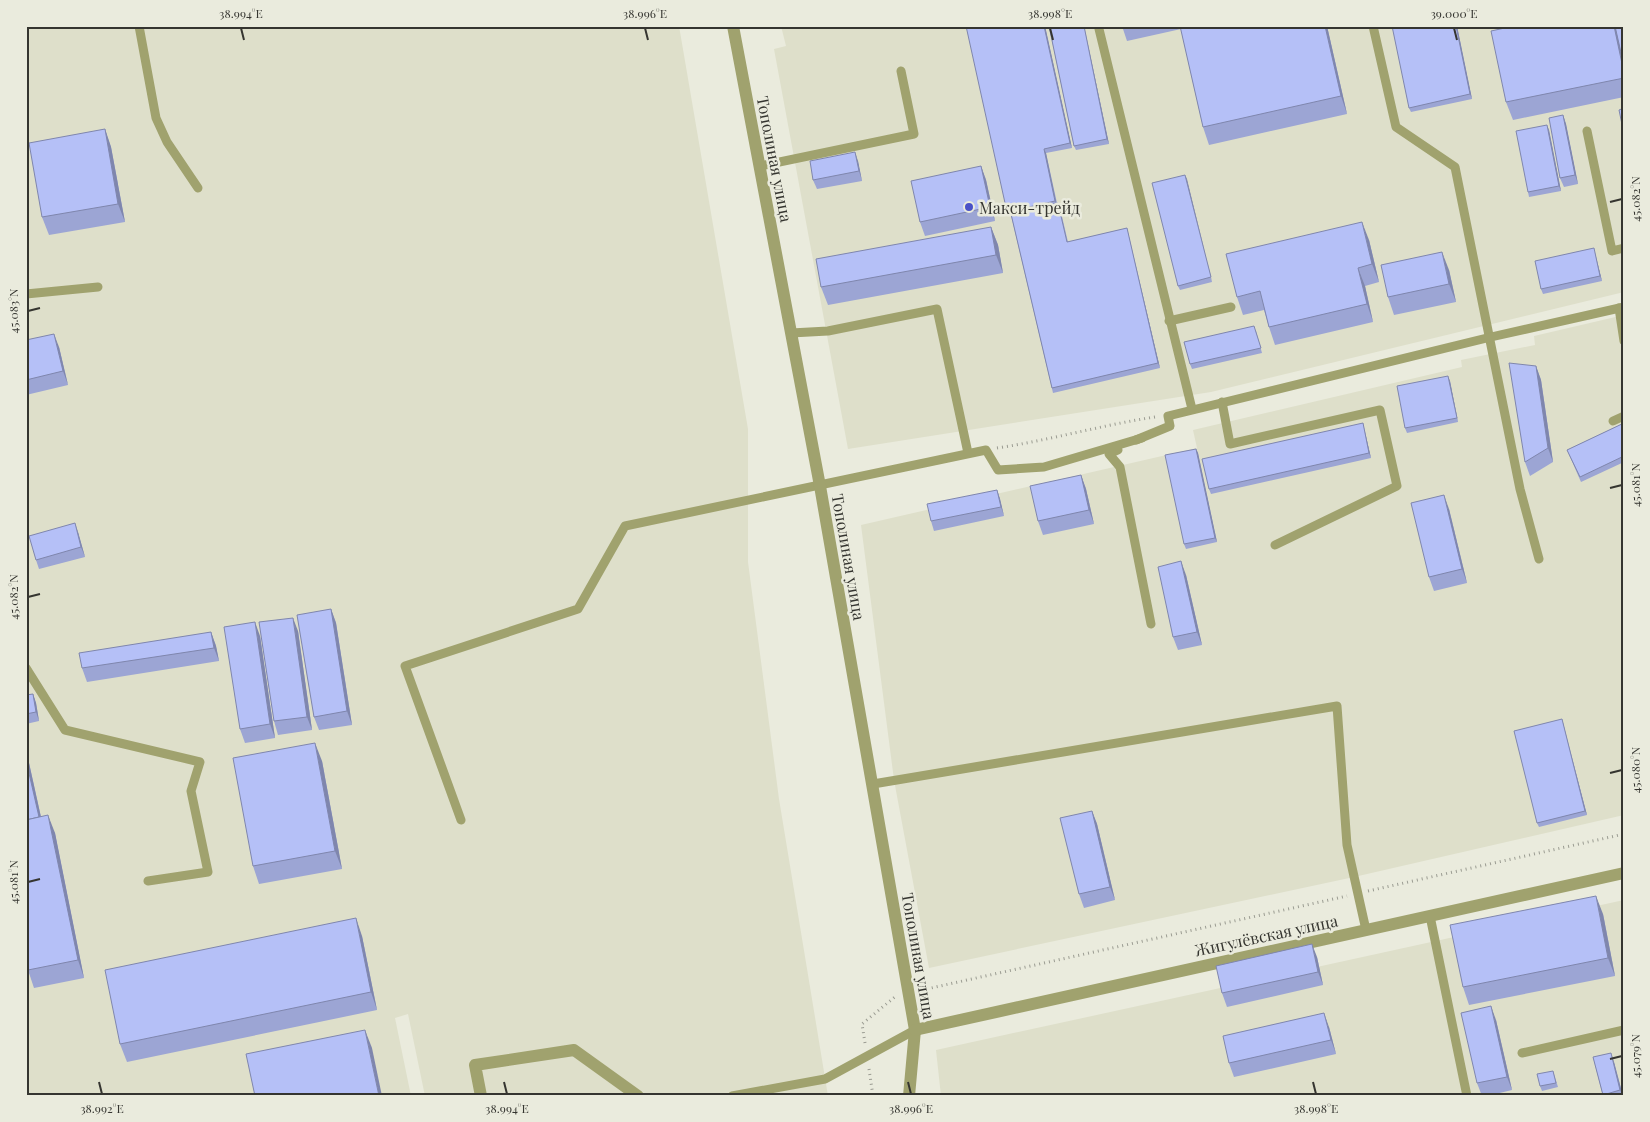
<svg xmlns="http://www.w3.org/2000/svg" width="1650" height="1122" font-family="'Playfair Display',serif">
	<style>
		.built { fill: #dedfca }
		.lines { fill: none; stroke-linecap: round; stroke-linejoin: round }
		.path { stroke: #9b9c92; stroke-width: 3; stroke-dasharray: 1 4; stroke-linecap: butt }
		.service { stroke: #a0a26e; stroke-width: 9 }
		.minor { stroke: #a0a26e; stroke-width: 12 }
		.wall { fill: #9ca5d4 }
		.shaded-wall { fill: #7f86ad }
		.building { fill: #b5c0f7; stroke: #7f86ad }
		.ticks { fill: none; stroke: #353530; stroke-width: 2 }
		.poi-dot { fill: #4a51c7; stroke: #eaebdd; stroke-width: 2 }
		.labels { text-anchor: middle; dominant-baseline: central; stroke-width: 5; stroke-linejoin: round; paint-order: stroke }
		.street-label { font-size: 16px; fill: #353530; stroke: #eaebdd }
		.poi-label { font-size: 16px; fill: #353530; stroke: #eaebdd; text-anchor: start }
		.neatline { fill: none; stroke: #353530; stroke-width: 2 }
		.ticks-label { font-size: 12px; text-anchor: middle; fill: #353530 }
	</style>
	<rect width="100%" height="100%" fill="#eaebdd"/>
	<!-- built -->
	<g class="built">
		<path d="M26,26H679L748,429V562L779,799L828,1096H425L408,1014L395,1018L411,1096H26Z"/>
		<path d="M781,26H1624V292L1211,392L848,449L774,49L786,46Z"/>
		<path d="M1624,315V815L1354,877L929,968L894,780L861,525L1197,448L1193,430L1462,367L1461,360L1535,345L1534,336Z"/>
		<path d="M1624,900V1096H941L936,1050Z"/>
	</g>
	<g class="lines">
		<!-- path -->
		<g class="path">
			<path d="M997,448C1051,440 1102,425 1155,417"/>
			<path d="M1368,891L1624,834"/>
			<path d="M922,990L1347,896"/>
			<path d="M865,1043L862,1024L896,996"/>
			<path d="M869,1069L873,1096"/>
		</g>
		<!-- service -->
		<g class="service">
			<path d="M139,26L156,118L167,142L198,188"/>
			<path d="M1373,26L1396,127L1455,167L1520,489L1539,559"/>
			<path d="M1099,29L1192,409"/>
			<path d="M1587,131L1612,251L1624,248"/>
			<path d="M760,166L914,134L901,71"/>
			<path d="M26,294L98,287"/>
			<path d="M1619,308L1624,341"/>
			<path d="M1169,321L1231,307"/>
			<path d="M791,333L828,331L937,309L968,453"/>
			<path d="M1222,402L1230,444L1380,410L1397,486L1275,545"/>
			<path d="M1613,421L1624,416"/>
			<path d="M1136,440L1170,426L1168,416L1491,337L1624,307"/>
			<path d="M1118,450L1109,454L1120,467L1151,624"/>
			<path d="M26,668L65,730L200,762L191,791L208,872L148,881"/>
			<path d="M873,784L1337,706L1347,845L1366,930"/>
			<path d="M461,820L405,666L578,609L625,526L986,450L998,470L1044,467L1142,438"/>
			<path d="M1430,916L1467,1096"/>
			<path d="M1522,1053L1624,1030"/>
			<path d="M732,1096L825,1079L915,1030"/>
		</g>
		<!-- minor -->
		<g class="minor">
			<path d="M733,26L820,486L915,1030L909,1096"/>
			<path d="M915,1030L1624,873"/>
			<path d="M481,1096L475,1065L574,1050L638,1096"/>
		</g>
	</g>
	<!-- wall -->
	<g class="wall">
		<path d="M1045,26L1072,148L1046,153L1057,203L1060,208L1068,242L1127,228L1160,368L1053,393L1011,215L1008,216L1007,212Z"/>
		<path d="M1049,26H1084L1109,144L1076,150L1074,146Z"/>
		<path d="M1122,26H1327L1347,114L1209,145L1203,127L1181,29L1127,41Z"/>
		<path d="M1457,26L1472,99L1411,112L1409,108Z"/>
		<path d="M1624,26V97L1513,120L1506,102Z"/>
		<path d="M1563,115L1566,124L1578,184L1564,187L1560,178Z"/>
		<path d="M105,129L111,147L125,222L49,235L42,217Z"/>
		<path d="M1549,130L1561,191L1529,197L1528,192Z"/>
		<path d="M858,161L862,181L817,189L813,180Z"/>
		<path d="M981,166L986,180L995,221L925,236L920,222Z"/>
		<path d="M1185,175L1212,282L1180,290L1178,286Z"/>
		<path d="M991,227L998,245L1003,273L828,305L821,287Z"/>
		<path d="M1369,240L1379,282L1365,286L1373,322L1275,345L1269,327L1264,310L1243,315L1237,297Z"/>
		<path d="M1595,253L1602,281L1543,294L1541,289Z"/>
		<path d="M1449,270L1456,302L1394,315L1388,297Z"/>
		<path d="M1256,331L1262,353L1192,369L1190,364Z"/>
		<path d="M26,340L59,347L68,385L26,395Z"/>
		<path d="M1536,366L1541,380L1553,462L1530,476L1525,462Z"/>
		<path d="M1450,381L1458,422L1407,433L1405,428Z"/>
		<path d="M1363,423L1371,458L1211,494L1209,489Z"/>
		<path d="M1624,423V462L1581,482L1567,450Z"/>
		<path d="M1196,449L1198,453L1217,542L1186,549L1184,544Z"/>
		<path d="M1081,475L1086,489L1094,524L1043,535L1038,521Z"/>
		<path d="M997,490L1000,499L1004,516L934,531L931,521Z"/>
		<path d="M1449,509L1467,583L1434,591L1429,577Z"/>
		<path d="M78,532L85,557L39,569L36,560Z"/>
		<path d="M1186,575L1202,645L1178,650L1173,637Z"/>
		<path d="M331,609L336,623L352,725L319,730L314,717Z"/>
		<path d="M298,631L312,730L278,735L274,721Z"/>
		<path d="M211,632L216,646L219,661L87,682L82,668Z"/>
		<path d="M260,636L275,738L245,743L240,729Z"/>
		<path d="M33,694L36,703L39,721L26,724V695Z"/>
		<path d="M1562,719L1587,815L1539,827L1537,823Z"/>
		<path d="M322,761L342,869L259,884L253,866Z"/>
		<path d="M29,763L41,817L55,833L84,978L34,988L28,970Z"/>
		<path d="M1092,811L1097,824L1115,900L1084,908L1079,894Z"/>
		<path d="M1603,914L1615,976L1469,1005L1463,987Z"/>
		<path d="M362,936L377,1010L127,1062L120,1044Z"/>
		<path d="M1317,957L1323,985L1227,1007L1222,993Z"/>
		<path d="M1496,1020L1512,1090L1487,1096H1482L1477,1083Z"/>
		<path d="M1329,1027L1336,1054L1234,1077L1229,1063Z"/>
		<path d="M1593,1057L1614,1062L1623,1096H1603Z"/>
		<path d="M1553,1071L1558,1087L1542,1091L1540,1086Z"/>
	</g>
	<!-- shaded-wall -->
	<g class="shaded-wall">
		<path d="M1044,26H1045L1072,148L1070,143Z"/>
		<path d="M1084,26L1109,144L1107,139Z"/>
		<path d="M1325,26H1327L1347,114L1341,96Z"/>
		<path d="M1456,26H1457L1472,99L1470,94Z"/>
		<path d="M1614,26H1617L1624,60V73Z"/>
		<path d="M1563,115L1566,124L1578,184L1575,175Z"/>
		<path d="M1547,125L1549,130L1561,191L1559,186Z"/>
		<path d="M105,129L111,147L125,222L118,204Z"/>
		<path d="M1044,149L1046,153L1057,206L1055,201Z"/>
		<path d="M855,152L858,161L862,181L859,171Z"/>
		<path d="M981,166L986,180L995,221L990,207Z"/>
		<path d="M1185,175L1187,179L1212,282L1211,277Z"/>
		<path d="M1362,222L1369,240L1379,282L1372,264Z"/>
		<path d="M991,227L998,245L1003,273L996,255Z"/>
		<path d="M1127,228L1128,233L1160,368L1158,363Z"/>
		<path d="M1594,248L1595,253L1602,281L1600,276Z"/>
		<path d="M1442,252L1449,270L1456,302L1449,284Z"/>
		<path d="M1358,268L1365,286L1373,322L1367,304Z"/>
		<path d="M54,334L59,347L68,385L63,371Z"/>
		<path d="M1536,366L1541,380L1553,462L1548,448Z"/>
		<path d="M1448,376L1450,381L1458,422L1457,418Z"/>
		<path d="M1363,423L1364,428L1371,458L1369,453Z"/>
		<path d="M1196,449L1198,453L1217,542L1215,538Z"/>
		<path d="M1081,475L1086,489L1094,524L1089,510Z"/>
		<path d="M997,490L1000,499L1004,516L1001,507Z"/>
		<path d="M1444,495L1449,509L1467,583L1462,569Z"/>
		<path d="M75,523L78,532L85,557L81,547Z"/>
		<path d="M1181,561L1186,575L1202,645L1197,632Z"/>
		<path d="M331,609L336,623L352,725L347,711Z"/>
		<path d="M293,618L298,631L312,730L307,717Z"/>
		<path d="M255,622L260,636L275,738L270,724Z"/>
		<path d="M211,632L216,646L219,661L214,648Z"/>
		<path d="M33,694L36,703L39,721L36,712Z"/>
		<path d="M1562,719L1563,724L1587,815L1585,811Z"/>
		<path d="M315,743L322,761L342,869L335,851Z"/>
		<path d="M26,755L29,763L44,831L39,817L26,760Z"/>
		<path d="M1092,811L1097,824L1115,900L1110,887Z"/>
		<path d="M48,815L55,833L84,978L78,960Z"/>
		<path d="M1596,896L1603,914L1615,976L1608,958Z"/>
		<path d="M356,918L362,936L377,1010L371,992Z"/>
		<path d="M1312,944L1317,957L1323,985L1318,972Z"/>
		<path d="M1491,1006L1496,1020L1512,1090L1507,1077Z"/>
		<path d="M1324,1013L1329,1027L1336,1054L1331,1040Z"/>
		<path d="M365,1030L372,1048L382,1096H379Z"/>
		<path d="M1611,1053L1614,1062L1623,1096L1620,1090Z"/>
	</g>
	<!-- building -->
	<g class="building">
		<path d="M966,26H1044L1070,143L1044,149L1055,201L1007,212Z"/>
		<path d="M1049,26H1084L1107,139L1074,146Z"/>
		<path d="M1180,26H1325L1341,96L1203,127Z"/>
		<path d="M1392,26H1456L1470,94L1409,108Z"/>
		<path d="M1514,26H1614L1624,73V78L1506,102L1491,31Z"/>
		<path d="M1615,26H1624V66Z"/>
		<path d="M1624,108V134L1619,110Z"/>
		<path d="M1563,115L1575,175L1560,178L1549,118Z"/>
		<path d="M1547,125L1559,186L1528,192L1516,131Z"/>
		<path d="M105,129L118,204L42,217L29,143Z"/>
		<path d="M855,152L859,171L813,180L810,161Z"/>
		<path d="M981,166L990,207L920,222L911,181Z"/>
		<path d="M1185,175L1211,277L1178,286L1152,183Z"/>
		<path d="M1058,203L1067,242L1127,228L1158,363L1052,388L1011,214Z"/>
		<path d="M1362,222L1372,264L1358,268L1367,304L1269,327L1260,291L1237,297L1226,254Z"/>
		<path d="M991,227L996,255L821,287L816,259Z"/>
		<path d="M1594,248L1600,276L1541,289L1535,261Z"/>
		<path d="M1442,252L1449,284L1388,297L1381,265Z"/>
		<path d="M1254,326L1261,348L1190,364L1184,342Z"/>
		<path d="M54,334L63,371L26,380V340Z"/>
		<path d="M1509,363L1536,366L1548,448L1525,462Z"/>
		<path d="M1448,376L1457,418L1405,428L1397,386Z"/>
		<path d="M1363,423L1369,453L1209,489L1202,459Z"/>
		<path d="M1624,423V456L1580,477L1567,450Z"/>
		<path d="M1196,449L1215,538L1184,544L1165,455Z"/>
		<path d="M1081,475L1089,510L1038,521L1030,486Z"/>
		<path d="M997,490L1001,507L931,521L927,504Z"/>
		<path d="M1444,495L1462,569L1429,577L1411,503Z"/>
		<path d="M75,523L81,547L36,560L29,536Z"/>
		<path d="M1181,561L1197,632L1173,637L1158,567Z"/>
		<path d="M331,609L347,711L314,717L297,615Z"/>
		<path d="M293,618L307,717L274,721L259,622Z"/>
		<path d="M255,622L270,724L240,729L224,627Z"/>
		<path d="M211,632L214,648L82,668L79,653Z"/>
		<path d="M33,694L36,712L26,714V695Z"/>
		<path d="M1562,719L1585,811L1537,823L1514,731Z"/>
		<path d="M315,743L335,851L253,866L233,758Z"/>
		<path d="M26,760L39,817L26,820Z"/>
		<path d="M1092,811L1110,887L1079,894L1060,818Z"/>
		<path d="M48,815L78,960L28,970L26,963V820Z"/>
		<path d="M1596,896L1608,958L1463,987L1450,925Z"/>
		<path d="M356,918L371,992L120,1044L105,970Z"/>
		<path d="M1312,944L1318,972L1222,993L1216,966Z"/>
		<path d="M1491,1006L1507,1077L1477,1083L1461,1013Z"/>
		<path d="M1324,1013L1331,1040L1229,1063L1223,1036Z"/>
		<path d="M365,1030L379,1096H255L246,1054Z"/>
		<path d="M1611,1053L1620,1090L1603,1095L1593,1057Z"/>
		<path d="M1553,1071L1556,1083L1540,1086L1537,1074Z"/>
	</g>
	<!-- ticks -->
	<path class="ticks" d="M241,28L244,40M645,28L648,40M1050,28L1053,40M1454,28L1457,40M1610,202L1622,199M28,311L40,308M1610,488L1622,485M28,597L40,594M1610,773L1622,770M28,882L40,879M1610,1059L1622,1056M99,1082L102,1094M504,1082L507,1094M908,1082L911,1094M1313,1082L1316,1094"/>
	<!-- markers -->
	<circle class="poi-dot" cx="969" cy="207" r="5"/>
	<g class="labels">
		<!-- street labels -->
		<g class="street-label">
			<text transform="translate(775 159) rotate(79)">Тополиная улица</text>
			<text transform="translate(849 557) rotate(80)">Тополиная улица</text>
			<text transform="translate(1266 935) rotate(-12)">Жигулёвская улица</text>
			<text transform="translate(919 956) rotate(80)">Тополиная улица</text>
		</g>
		<!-- poi labels -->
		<g class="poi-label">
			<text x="979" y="207">Макси-трейд</text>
		</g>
	</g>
	<!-- border -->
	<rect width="1650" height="1122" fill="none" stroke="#eaebdd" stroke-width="55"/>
	<rect x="28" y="28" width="1594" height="1066" class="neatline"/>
	<g class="ticks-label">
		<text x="241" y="18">38.994°E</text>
		<text x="645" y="18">38.996°E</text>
		<text x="1050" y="18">38.998°E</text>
		<text x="1454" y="18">39.000°E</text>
		<text transform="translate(1636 199) rotate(-90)" y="4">45.082°N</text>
		<text transform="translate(14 311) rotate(-90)" y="4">45.083°N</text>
		<text transform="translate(1636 485) rotate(-90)" y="4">45.081°N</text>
		<text transform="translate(14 597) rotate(-90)" y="4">45.082°N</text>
		<text transform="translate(1636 770) rotate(-90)" y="4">45.080°N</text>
		<text transform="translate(14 882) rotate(-90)" y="4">45.081°N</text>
		<text transform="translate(1636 1056) rotate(-90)" y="4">45.079°N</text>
		<text x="102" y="1113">38.992°E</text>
		<text x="507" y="1113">38.994°E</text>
		<text x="911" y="1113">38.996°E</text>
		<text x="1316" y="1113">38.998°E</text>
	</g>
</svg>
